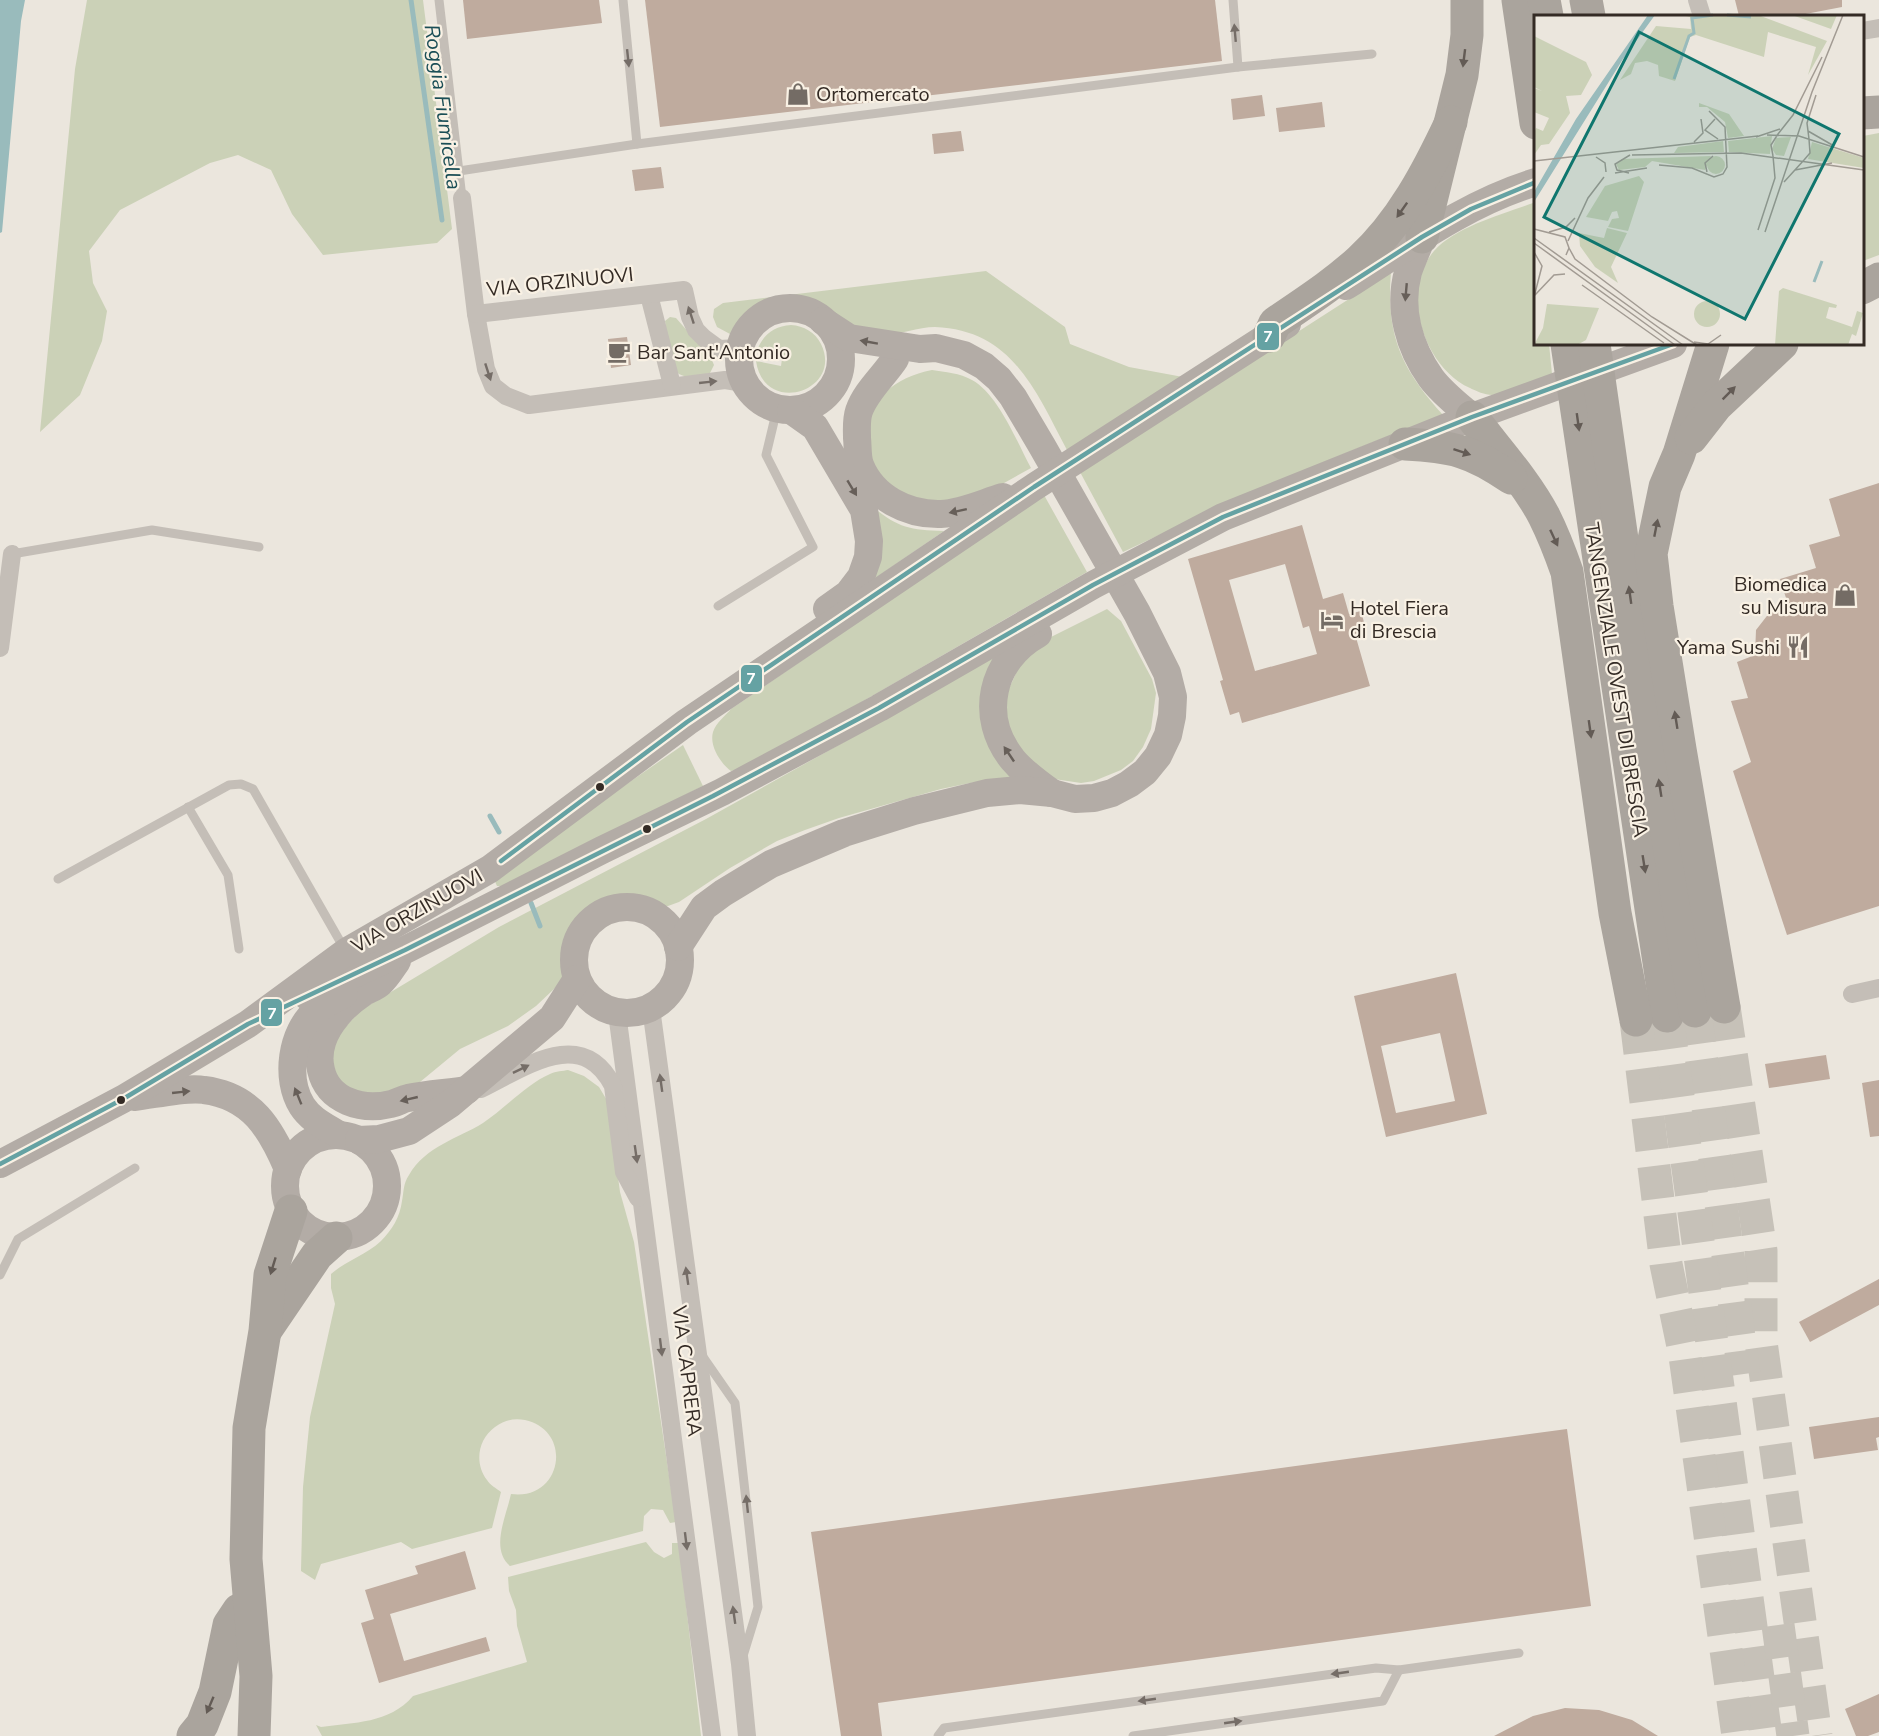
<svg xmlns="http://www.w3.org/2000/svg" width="1879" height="1736" font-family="'Nunito Sans',sans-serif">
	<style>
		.green { fill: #cbd1b7 }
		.water { fill: #99bbbc }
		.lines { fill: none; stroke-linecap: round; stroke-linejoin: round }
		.stream { stroke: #99bbbc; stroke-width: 5 }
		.building { fill: #bfab9e; fill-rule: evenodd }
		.highway-tunnel { stroke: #c6c1b8; stroke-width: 33; stroke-dasharray: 33 16; stroke-linecap: butt }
		.lane { stroke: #c4beb7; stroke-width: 9 }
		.street { stroke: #c4beb7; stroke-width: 18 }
		.primary { stroke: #b3aca6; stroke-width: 28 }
		.highway { stroke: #aaa49d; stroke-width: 33 }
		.bus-1-casing { stroke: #f9f1e4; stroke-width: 9 }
		.bus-1 { stroke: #65a2a3; stroke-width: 4.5 }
		.oneway { fill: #756d67 }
		.oneway2 { fill: #635b55 }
		.oneway3 { fill: #675f59 }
		.bus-dot { fill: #342b25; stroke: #f9f1e4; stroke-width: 2 }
		.labels { text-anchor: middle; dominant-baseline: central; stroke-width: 4.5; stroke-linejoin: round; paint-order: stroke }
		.poi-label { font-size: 20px; fill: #342b25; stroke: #f9f1e4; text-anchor: start }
		.street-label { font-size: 20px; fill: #342b25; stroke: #f9f1e4 }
		.water-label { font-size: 21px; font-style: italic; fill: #1b4e56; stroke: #f9f1e4 }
		.inset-river { fill: none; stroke: #99bbbc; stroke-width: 3 }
		.inset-road { fill: none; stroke: #a29b93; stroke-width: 1.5 }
		.view { fill: #0f766e; fill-opacity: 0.15; stroke: #0f766e; stroke-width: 3 }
		.inset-edge { fill: none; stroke: #342b25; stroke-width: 3 }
		.line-badge { stroke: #f9f1e4; stroke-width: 2 }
		.badge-label { font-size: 16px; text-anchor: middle; font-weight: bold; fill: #fff }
	</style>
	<rect width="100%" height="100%" fill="#ebe6dd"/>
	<!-- green -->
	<g class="green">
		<path d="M87,0H423L452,229L437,243L323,255L292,214L271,170L238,155L210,163L120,210L89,251L93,283L107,311L102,341L80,395L40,432L75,69Z"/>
		<path d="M1879,133V255L1863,261V136Z"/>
		<path d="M1533,203L1536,229V344H1549L1552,374C1540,378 1502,394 1492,395C1485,395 1476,391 1470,388C1424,367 1399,292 1434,251C1455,227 1503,214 1533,203Z"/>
		<path d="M986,271L1065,327L1070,344L1129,367L1183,377L1067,450C1036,392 1013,330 935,327C914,327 889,340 868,333C861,331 854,326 848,322C822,308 791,293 762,308C749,315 743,327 730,334L717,327L713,317L714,309L723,303Z"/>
		<path d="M1391,272C1386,336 1401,368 1443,415C1334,456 1228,502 1123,552L1080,472Z"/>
		<path d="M670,317L676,318L711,358L714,365L710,373C693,377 687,381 672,369L665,321Z"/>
		<path d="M791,325C804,326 815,332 821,344C844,391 764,417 756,361L781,366L783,352L758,348C764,334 775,326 791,325Z"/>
		<path d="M932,370C945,372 960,373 972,380C998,394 1017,442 1031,468L970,502L902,499C894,490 874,470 870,460C868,455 869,447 868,442C866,400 893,378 932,370Z"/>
		<path d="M1044,495L1087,572L787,745L740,769L731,771C721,764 709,746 713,732C716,723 725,716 731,709Z"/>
		<path d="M867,502C896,527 907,530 944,531L871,581Z"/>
		<path d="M1107,609L1121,621L1152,679L1156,693L1151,729L1143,747L1133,761L1121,770L1094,781L1081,783L1054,779L1016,751L1002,704L1027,649Z"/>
		<path d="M1005,648L990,672L1017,778L970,783L941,789L839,818L805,830L777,841L730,868L679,902L668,906H655L623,901L607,904L590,911L578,921L568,935L562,980L554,989L536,1006L508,1026L460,1049L403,1096L339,1090L331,1054L336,1037L361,1010L499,927L706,819L930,694Z"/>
		<path d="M683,745L703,786L504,886H497L494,879L497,874Z"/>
		<path d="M568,1070L584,1076L599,1087L608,1102L620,1192L634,1242L676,1522L670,1523L663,1510L651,1509L644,1516L643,1531L510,1566C490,1549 506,1517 511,1494C562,1501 574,1431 525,1420C514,1418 505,1420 495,1427C478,1439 474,1463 487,1480C490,1485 496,1488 501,1492L492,1528L412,1549L401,1542L321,1564L315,1580L301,1571L303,1487L310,1417L335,1304L331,1288V1274C346,1261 366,1255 381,1241C392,1230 400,1217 402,1201C404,1191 403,1184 409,1175C426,1146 457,1139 483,1123C504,1109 528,1083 550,1074C556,1071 563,1071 568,1070Z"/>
		<path d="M646,1542L654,1552L664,1558L672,1554V1543H679L701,1736H322L316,1725L321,1727C354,1722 389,1724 413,1696L527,1662L517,1626L516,1610L509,1591L508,1577Z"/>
	</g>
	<!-- water -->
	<path class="water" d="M0,0H25L21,21L2,232L0,233Z"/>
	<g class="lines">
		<!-- stream -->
		<g class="stream">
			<path d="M411,0L442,220"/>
			<path d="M490,816L499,832"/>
			<path d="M531,903L540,926"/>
		</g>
	</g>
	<!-- building -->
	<g class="building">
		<path d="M463,0H599L602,23L467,39Z"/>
		<path d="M645,0H1215L1222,61L660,127Z"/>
		<path d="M1735,0H1842V7L1795,16H1739Z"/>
		<path d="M1262,95L1265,116L1233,120L1231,99Z"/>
		<path d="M1322,102L1325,127L1279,132L1276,108Z"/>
		<path d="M961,131L964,151L934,154L932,134Z"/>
		<path d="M661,167L664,188L635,191L632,170Z"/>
		<path d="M627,337L631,365L611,368L608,339Z"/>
		<path d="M1879,483V906L1787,935L1733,771L1751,762L1731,701L1748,698L1737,662L1755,655L1756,630L1770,612L1786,598L1780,579L1816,568L1809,545L1840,536L1829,499Z"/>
		<path d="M1302,525L1323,599L1343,593L1349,614L1361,611L1366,630L1355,634L1370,686L1242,723L1239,712L1230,715L1220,681L1223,680L1188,559ZM1285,564L1303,628L1309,626L1317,654L1255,671L1229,580Z"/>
		<path d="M1456,973L1487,1114L1386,1137L1354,996ZM1440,1033L1455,1101L1396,1113L1381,1046Z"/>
		<path d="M1826,1055L1830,1079L1769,1088L1765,1064Z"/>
		<path d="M1879,1080V1136L1870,1137L1862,1083Z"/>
		<path d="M1879,1279V1305L1810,1342L1799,1322Z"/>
		<path d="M1879,1417V1437L1876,1438L1878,1450L1814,1459L1809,1427Z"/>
		<path d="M1567,1429L1591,1606L878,1703L882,1736H841L811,1532Z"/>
		<path d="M465,1551L476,1589L390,1614L404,1661L486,1637L490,1651L379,1683L361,1623L374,1619L365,1590L418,1574L415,1566Z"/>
		<path d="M1879,1694V1732L1868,1736H1856L1845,1709Z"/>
		<path d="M1565,1708L1599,1710L1632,1720L1658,1736H1494L1533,1716Z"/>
	</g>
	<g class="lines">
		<!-- highway-tunnel -->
		<g class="highway-tunnel">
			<path d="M1724,1007L1761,1251V1342L1816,1736"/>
			<path d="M1695,1011L1744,1374"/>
			<path d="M1667,1016L1766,1736"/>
			<path d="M1636,1020L1666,1264L1685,1356L1738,1736"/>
			<path d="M1778,1625L1793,1736"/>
		</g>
		<!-- lane -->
		<g class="lane">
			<path d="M439,0L462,198"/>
			<path d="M623,0L637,144"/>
			<path d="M1233,0L1238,67"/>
			<path d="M459,171L637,144L1238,67L1372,54"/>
			<path d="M12,554L152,530L259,547"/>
			<path d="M718,606L813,547L766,455L777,409"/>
			<path d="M188,807L228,875L239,949"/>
			<path d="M58,879L229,785L241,784L253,789L345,950"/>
			<path d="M0,1275L18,1239L135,1168"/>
			<path d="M701,1354L735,1403L758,1607L743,1656"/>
			<path d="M938,1736L944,1728L1376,1668L1399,1670L1519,1653"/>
			<path d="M1133,1736L1383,1701L1399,1670"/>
		</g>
		<!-- street -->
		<g class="street">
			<path d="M1697,0L1702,16"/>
			<path d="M1862,31L1879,28"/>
			<path d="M462,198L476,314L486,369L493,386L506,396L529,405L725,380L744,383"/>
			<path d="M649,295L672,385"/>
			<path d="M476,314L684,290L690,317L696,330L704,338L719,349L740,348"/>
			<path d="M0,648L12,554"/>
			<path d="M1852,994L1879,988"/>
			<path d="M651,1008L740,1664L747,1736"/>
			<path d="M617,1013L712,1736"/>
			<path d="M481,1089C524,1068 582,1025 613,1086L624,1172L638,1198"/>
		</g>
		<!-- primary -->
		<g class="primary">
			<path d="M1422,237C1418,248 1412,260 1408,272C1398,309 1409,347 1431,378C1442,393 1458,405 1472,417"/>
			<path d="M1346,286C1406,248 1466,203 1536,182"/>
			<circle cx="790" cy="359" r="51"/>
			<path d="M895,359C884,376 866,391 859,411C856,420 857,429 857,438C858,446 857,457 860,465C873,498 908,515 941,514C962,513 983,503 1003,497"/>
			<path d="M791,410L815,427L864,510L869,541L868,557L861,577L848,594L827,609"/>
			<path d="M1038,634C991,660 978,717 1013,760C1024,773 1038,783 1052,793"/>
			<circle cx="627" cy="960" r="53"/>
			<path d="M678,947L704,907L723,893L771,864L844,833L914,811L987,793L1020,790L1052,793L1075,799L1094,798L1112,793L1129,784L1145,772L1158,756L1168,735L1172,716L1173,697L1167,673L1137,613L1042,446L1013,397L999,379L984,366L964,355L936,348L920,349L849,338L823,321"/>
			<path d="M397,961C392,968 387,977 380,983C376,987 369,989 364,992C355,998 344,1007 337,1016C324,1031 316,1051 321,1070C328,1101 362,1111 391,1104C397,1103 402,1099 408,1098C427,1094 447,1093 467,1090"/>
			<path d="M307,996L405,950L602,850L722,792L879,708L1093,585L1223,517L1472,417L1673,344"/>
			<path d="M134,1097C153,1095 186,1087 204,1090C252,1096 271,1129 288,1169"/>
			<circle cx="336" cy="1186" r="51"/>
			<path d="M339,1135C325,1126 311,1120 302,1106C285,1079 291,1032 316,1011C324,1004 335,999 344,994"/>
			<path d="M359,1140L379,1139L409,1131L450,1104L552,1018L577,979"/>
			<path d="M0,1164L123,1099L248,1024L346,952L490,869L687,722L1034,487L1287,324"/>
		</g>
		<!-- highway -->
		<g class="highway">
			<path d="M1518,0L1536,123"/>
			<path d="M1544,0L1547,16"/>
			<path d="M1586,0L1589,16"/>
			<path d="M1862,113L1879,112"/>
			<path d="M1422,237L1462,75L1467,35V0"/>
			<path d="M1862,288L1879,279"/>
			<path d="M1269,336L1275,323C1304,303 1334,284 1360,260C1401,223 1428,171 1451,122"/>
			<path d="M1567,344L1667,1016"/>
			<path d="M1594,344L1633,616L1695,1011"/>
			<path d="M1713,344L1679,454L1665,487L1651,554L1657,606L1680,749L1724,1007"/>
			<path d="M1472,417C1496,449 1525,480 1544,516C1553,534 1560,552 1567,572L1615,913L1636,1020"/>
			<path d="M1691,438L1716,406L1782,344"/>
			<path d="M1405,444C1451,446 1472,451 1511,478"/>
			<path d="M266,1330L317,1255L336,1238"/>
			<path d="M193,1736L202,1725L215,1692L229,1625L239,1610"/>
			<path d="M254,1736L256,1676L246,1559L249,1428L265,1331L270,1275L291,1211"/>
		</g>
		<!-- bus-1 casing -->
		<g class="bus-1-casing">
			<g id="bus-1">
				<path d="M501,861L687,722L1034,487L1422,237L1471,209L1536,182"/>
				<path d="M0,1164L123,1099L248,1024L405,950L713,796L879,708L1093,585L1223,517L1472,417L1673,344"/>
			</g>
		</g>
		<!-- bus-1 -->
		<use href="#bus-1" class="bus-1"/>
	</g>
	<!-- one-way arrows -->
	<defs><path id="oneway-solid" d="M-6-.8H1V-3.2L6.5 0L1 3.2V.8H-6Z" transform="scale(1.5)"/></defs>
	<g class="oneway">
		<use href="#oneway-solid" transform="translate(1235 33) rotate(-95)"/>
		<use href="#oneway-solid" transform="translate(628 58) rotate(84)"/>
		<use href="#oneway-solid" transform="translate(691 315) rotate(-108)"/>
		<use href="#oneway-solid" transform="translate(488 372) rotate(72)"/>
		<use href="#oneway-solid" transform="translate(708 382) rotate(-6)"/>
		<use href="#oneway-solid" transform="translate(521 1069) rotate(-26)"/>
		<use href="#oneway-solid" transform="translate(661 1083) rotate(-98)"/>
		<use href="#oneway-solid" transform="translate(636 1154) rotate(82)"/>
		<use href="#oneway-solid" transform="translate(687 1276) rotate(-98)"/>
		<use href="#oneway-solid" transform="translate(661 1347) rotate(83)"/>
		<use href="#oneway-solid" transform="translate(747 1504) rotate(-96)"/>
		<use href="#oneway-solid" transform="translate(686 1541) rotate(83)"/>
		<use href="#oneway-solid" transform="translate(734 1615) rotate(-98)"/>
		<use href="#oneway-solid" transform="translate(1340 1673) rotate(172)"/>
		<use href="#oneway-solid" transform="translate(1147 1700) rotate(172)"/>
		<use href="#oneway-solid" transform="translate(1233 1722) rotate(-8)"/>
	</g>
	<g class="oneway2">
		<use href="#oneway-solid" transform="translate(1464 58) rotate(97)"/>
		<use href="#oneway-solid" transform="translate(1402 210) rotate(125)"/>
		<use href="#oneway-solid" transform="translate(1729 393) rotate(-45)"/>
		<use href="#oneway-solid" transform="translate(1578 422) rotate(82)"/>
		<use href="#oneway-solid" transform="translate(1462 452) rotate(18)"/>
		<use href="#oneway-solid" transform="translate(1656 528) rotate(-79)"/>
		<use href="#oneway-solid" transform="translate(1554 538) rotate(65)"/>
		<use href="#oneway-solid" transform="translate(1630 595) rotate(-98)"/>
		<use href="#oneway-solid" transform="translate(1676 720) rotate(-99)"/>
		<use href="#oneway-solid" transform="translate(1590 729) rotate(82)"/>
		<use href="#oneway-solid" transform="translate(1660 788) rotate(-99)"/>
		<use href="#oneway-solid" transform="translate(1644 864) rotate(81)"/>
		<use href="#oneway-solid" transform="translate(273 1266) rotate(107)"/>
		<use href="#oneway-solid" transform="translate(210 1705) rotate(113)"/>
	</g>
	<g class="oneway3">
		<use href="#oneway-solid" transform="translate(1406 292) rotate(95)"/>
		<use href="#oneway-solid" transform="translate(869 342) rotate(-170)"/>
		<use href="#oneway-solid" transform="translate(852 488) rotate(59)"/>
		<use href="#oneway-solid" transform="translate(958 511) rotate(168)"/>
		<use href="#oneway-solid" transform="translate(1009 754) rotate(-124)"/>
		<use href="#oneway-solid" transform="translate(181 1092) rotate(-6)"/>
		<use href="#oneway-solid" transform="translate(298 1096) rotate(-112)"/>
		<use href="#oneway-solid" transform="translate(409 1099) rotate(167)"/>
	</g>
	<!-- icons -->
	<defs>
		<g id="shop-bare" transform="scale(1.8)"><path d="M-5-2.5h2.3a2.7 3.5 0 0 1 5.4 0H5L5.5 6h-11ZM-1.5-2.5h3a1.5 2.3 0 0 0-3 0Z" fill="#746c65" stroke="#f9f1e4" stroke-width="2.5" paint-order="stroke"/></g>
		<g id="cafe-bare" transform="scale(1.8)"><path d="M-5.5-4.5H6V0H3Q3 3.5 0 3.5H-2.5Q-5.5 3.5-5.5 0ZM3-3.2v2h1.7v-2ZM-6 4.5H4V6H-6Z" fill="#746c65" stroke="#f9f1e4" stroke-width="2.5" paint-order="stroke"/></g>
		<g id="hotel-bare" transform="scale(1.8)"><path d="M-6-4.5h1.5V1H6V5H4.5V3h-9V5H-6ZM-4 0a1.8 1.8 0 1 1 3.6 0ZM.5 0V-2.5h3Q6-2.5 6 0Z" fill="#746c65" stroke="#f9f1e4" stroke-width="2.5" paint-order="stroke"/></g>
		<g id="restaurant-bare" transform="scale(1.8)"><path d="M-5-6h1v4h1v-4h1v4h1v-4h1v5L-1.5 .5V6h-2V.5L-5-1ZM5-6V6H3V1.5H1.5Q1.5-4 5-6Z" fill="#746c65" stroke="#f9f1e4" stroke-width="2.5" paint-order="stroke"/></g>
	</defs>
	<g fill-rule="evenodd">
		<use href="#shop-bare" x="798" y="94"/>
		<use href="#cafe-bare" x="619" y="352"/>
		<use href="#shop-bare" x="1845" y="595"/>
		<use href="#hotel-bare" x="1332" y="620"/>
		<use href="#restaurant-bare" x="1798" y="647"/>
	</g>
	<!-- markers -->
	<g class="bus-dot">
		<circle cx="600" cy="787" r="5"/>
		<circle cx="647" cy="829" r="5"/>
		<circle cx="121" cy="1100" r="5"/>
	</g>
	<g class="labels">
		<!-- poi labels -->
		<g class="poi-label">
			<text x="816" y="94">Ortomercato</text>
			<text x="637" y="352">Bar Sant'Antonio</text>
			<text x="1827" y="584" text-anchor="end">Biomedica<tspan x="1827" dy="23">su Misura</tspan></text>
			<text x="1350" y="608">Hotel Fiera<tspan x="1350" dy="23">di Brescia</tspan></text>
			<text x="1780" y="647" text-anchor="end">Yama Sushi</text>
		</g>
		<!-- street labels -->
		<g class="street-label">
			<text transform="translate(560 282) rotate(-6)">VIA ORZINUOVI</text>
			<text transform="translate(1616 680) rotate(81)">TANGENZIALE OVEST DI BRESCIA</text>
			<text transform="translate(417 911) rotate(-30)">VIA ORZINUOVI</text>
			<text transform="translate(687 1371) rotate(83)">VIA CAPRERA</text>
		</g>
		<!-- water labels -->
		<g class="water-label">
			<text transform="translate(443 107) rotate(82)">Roggia Fiumicella</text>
		</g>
	</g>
	<!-- overview -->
	<g transform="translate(1534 15)">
		<rect width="330" height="330" fill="#ebe6dd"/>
		<path d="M148,0H224L293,26L274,60L282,32L234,17L230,42L162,20L156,22L141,66L125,61L124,50L113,46L101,48L97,59L86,65L122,11L157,14L156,2ZM258,0H303L297,14ZM0,21L52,47L58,60L47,80L32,81L36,98L15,129L7,130L0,140V118L2,113L9,116L15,103L0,97V73L8,76L0,72ZM165,88L195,99L210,121L194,123L191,107L173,92H165ZM238,121L236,139L195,137L194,126ZM257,122L250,141L242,140L238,134L242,123ZM189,126L190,137L140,138L144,132ZM278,127L330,143V153L274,144ZM173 150a9 9 0 1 1 18 0a9 9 0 1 1-18 0ZM177,141L171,155L118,146L111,152L85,155L82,149L88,144ZM105,161L110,167L94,216L74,212L78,204L85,203L83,196L78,197L74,206L52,202L71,171ZM73,213L93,218L77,252L84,268L61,252L46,231L45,218L70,223ZM249,273L303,290L302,293L295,292L292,303L318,312L323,296L329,298L322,321L318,319L314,330H241L245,276ZM160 299a13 13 0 1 1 26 0a13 13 0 1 1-26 0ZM13,289L65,293L52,325L43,330H0L9,313Z" fill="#cbd1b7"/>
		<path d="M114,0H121L89,44L0,187V177L42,104Z" fill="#99bbbc"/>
		<path class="inset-river" d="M193,0L217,2M140,64L155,21L160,18L158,3L179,0M280,267L288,246"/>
		<path class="inset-road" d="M181,104L171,115L184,124M274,116L300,131M244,119L259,100L288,42M233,120L265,121L330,142M222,122L246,114M275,124L273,108L282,80M160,127L169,118L167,104M98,140L207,138L330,155M239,141L237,130L244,119M62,142L71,148L72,157M270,145L276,138L275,124M0,146L224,121M125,150L158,153L180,162L189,159L193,152L191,112L175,96M261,155L298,148M173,157L171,148L179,141M81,158L113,153M95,158L83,155L81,149L96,140M250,167L270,145M0,214L31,222L35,233L32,240M224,215L241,163L239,141M15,217L32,212L41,203M231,217L278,77L309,0M0,223L149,330M34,226L54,183L70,162M0,228L141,330M35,233L41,244L118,302L163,330M0,237L8,251L0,282M48,270L130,328M1,280L20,260L31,259M160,327L174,329L187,320"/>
		<path class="view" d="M105,17L305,119L211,304L10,202Z"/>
		<rect width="330" height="330" class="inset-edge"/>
	</g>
	<g class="line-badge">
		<rect x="1256" y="322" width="24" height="29" rx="6" fill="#65a2a3"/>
		<rect x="740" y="664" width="23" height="29" rx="6" fill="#65a2a3"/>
		<rect x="260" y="998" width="23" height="29" rx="6" fill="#65a2a3"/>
	</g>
	<g class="badge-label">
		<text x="1268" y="342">7</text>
		<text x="751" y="684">7</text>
		<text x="272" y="1019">7</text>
	</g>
</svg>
